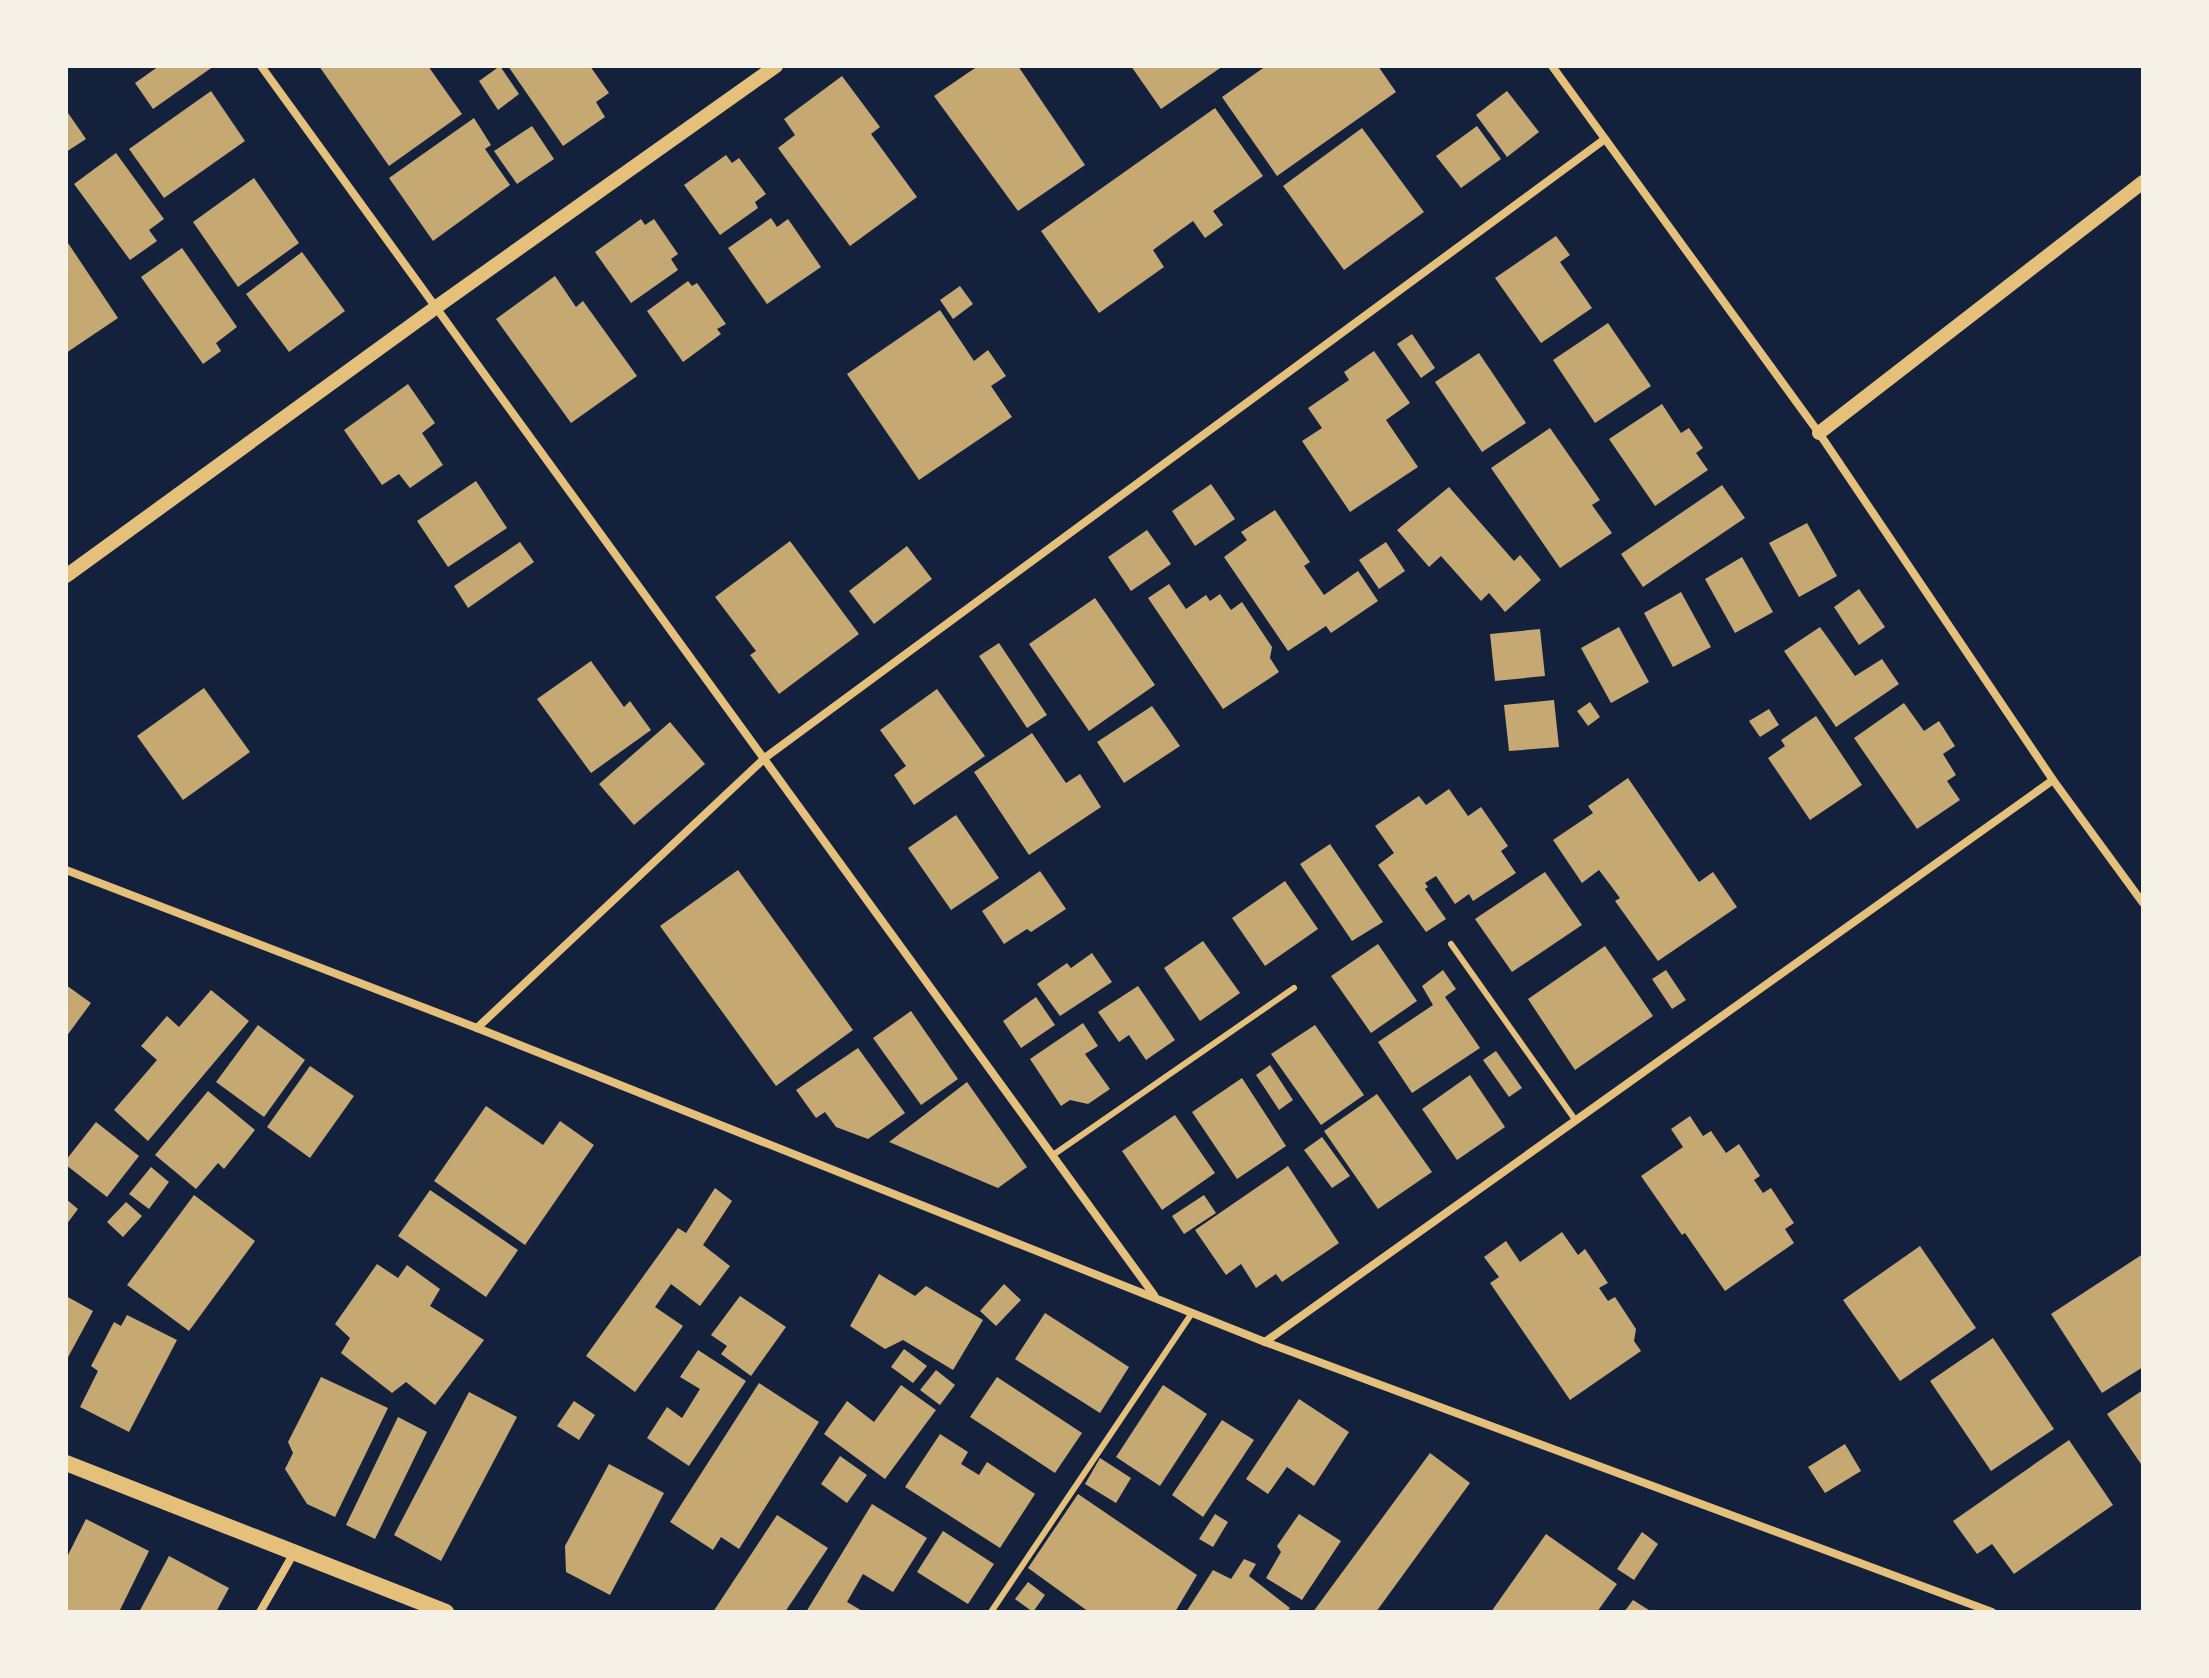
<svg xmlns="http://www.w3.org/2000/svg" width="2209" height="1678" font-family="'Source Sans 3',sans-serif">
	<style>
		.building { fill: #c6a872 }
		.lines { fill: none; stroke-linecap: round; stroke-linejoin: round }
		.service { stroke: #e5c07b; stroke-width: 6 }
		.minor { stroke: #e5c07b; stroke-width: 8 }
		.tertiary { stroke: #e5c07b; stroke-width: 14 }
		.secondary { stroke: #e5c07b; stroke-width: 16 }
	</style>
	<rect width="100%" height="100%" fill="#14213d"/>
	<!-- building -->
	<g class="building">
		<path d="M159,66H214L153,109L135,83Z"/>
		<path d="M319,66H428L462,114L389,166Z"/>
		<path d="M500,66L519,94L498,110L479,81Z"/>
		<path d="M508,66H590L609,93L596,102L605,117L563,146Z"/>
		<path d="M978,66H1018L1085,165L1018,211L934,96Z"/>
		<path d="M1131,66H1223L1161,109Z"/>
		<path d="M1266,66H1378L1396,92L1277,176L1222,97Z"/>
		<path d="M842,76L880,127L871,134L917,197L850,246L778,148L795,135L784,119Z"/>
		<path d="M211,91L245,141L164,198L129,149Z"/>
		<path d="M1507,91L1539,132L1507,157L1476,115Z"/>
		<path d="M1215,108L1263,176L1213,211L1223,225L1205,238L1193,221L1153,250L1164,267L1099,313L1041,231Z"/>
		<path d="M66,110L86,139L66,152Z"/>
		<path d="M474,118L491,145L485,149L510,185L433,241L389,178Z"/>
		<path d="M532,126L554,159L517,184L494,151Z"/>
		<path d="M1477,126L1501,159L1461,188L1436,156Z"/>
		<path d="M1362,128L1424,212L1344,270L1283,186Z"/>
		<path d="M116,153L164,219L149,230L157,241L130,260L74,184Z"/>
		<path d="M726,155L732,163L739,158L766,194L755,202L758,208L720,235L684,185Z"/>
		<path d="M254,178L299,243L238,287L193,222Z"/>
		<path d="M771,218L777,227L788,219L821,267L767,304L728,248Z"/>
		<path d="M641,219L645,225L654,219L678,254L671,259L678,270L631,303L595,252Z"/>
		<path d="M1556,236L1570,255L1560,262L1592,308L1541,343L1495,278Z"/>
		<path d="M66,240L118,318L66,353Z"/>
		<path d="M182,248L237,327L216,343L221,351L203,364L141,277Z"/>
		<path d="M302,252L345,311L289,352L246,294Z"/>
		<path d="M555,276L576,307L583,301L637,376L571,423L496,319Z"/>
		<path d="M688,281L692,286L697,283L726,324L717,329L721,334L683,362L647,311Z"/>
		<path d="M960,286L973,304L953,319L940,300Z"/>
		<path d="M940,310L974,361L988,350L1006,376L991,386L1012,417L919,480L847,374Z"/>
		<path d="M1608,323L1651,386L1595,423L1553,360Z"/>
		<path d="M1412,334L1435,368L1421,378L1397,344Z"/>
		<path d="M1374,351L1410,403L1386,420L1418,467L1350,512L1302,441L1322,428L1308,408L1349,380L1344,372Z"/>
		<path d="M1479,353L1526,423L1482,452L1435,382Z"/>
		<path d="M408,384L435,423L422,433L443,465L410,488L399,474L382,485L344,430Z"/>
		<path d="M1662,404L1681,433L1689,428L1703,448L1696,453L1708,470L1655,506L1609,439Z"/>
		<path d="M1550,428L1600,500L1592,505L1612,533L1560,568L1491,468Z"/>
		<path d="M476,481L507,528L448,567L417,521Z"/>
		<path d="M1211,484L1235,519L1195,546L1172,511Z"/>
		<path d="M1722,485L1745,518L1643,587L1621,554Z"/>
		<path d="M1449,487L1514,561L1520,555L1541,580L1505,612L1489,593L1481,601L1441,556L1429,567L1397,530Z"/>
		<path d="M1275,510L1310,562L1304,566L1324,595L1358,571L1378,601L1331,633L1326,626L1288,651L1224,557L1247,540L1241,532Z"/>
		<path d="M1807,523L1837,576L1799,597L1769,543Z"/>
		<path d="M1147,530L1171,564L1131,591L1108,557Z"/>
		<path d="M790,541L859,634L779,694L750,655L756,651L715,597Z"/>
		<path d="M520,542L534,562L468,608L454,586Z"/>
		<path d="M1386,542L1405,571L1379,589L1359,560Z"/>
		<path d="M907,546L932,579L874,624L849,591Z"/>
		<path d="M1742,557L1773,612L1735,633L1705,579Z"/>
		<path d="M1169,584L1186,609L1206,595L1210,601L1220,594L1231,610L1242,602L1272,647L1270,658L1279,672L1223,709L1148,598Z"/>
		<path d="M1859,589L1885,627L1859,645L1834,607Z"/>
		<path d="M1681,592L1711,647L1673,667L1644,613Z"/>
		<path d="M1095,598L1155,685L1089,731L1029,644Z"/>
		<path d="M1619,627L1649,682L1611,703L1581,648Z"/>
		<path d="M1820,627L1855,676L1882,659L1899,684L1836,727L1784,651Z"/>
		<path d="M1540,629L1545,676L1495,681L1490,634Z"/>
		<path d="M999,643L1047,715L1027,728L979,656Z"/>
		<path d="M591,661L624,707L630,701L651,730L591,773L537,699Z"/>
		<path d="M204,688L250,752L183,800L137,736Z"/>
		<path d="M937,689L985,756L914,805L894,775L906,766L880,730Z"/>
		<path d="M1554,700L1559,747L1509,751L1504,705Z"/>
		<path d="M1590,702L1600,717L1588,726L1577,711Z"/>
		<path d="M1904,703L1924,731L1939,721L1955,746L1943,754L1956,775L1947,781L1960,800L1917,829L1854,738Z"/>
		<path d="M1152,706L1180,746L1124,783L1097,742Z"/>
		<path d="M1769,709L1779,725L1760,737L1749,721Z"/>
		<path d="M1816,716L1862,785L1810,820L1768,758L1785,746L1781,740Z"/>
		<path d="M670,722L705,764L634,825L599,784Z"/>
		<path d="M1032,733L1066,783L1080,774L1101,807L1029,855L974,772Z"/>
		<path d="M1628,778L1699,882L1713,872L1737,907L1658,961L1615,901L1620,898L1599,870L1582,883L1553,840L1593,813L1588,806Z"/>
		<path d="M1449,789L1468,816L1481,807L1508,846L1501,851L1516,873L1473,901L1469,894L1455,904L1436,876L1425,883L1428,887L1425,889L1446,919L1426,932L1378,865L1394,853L1375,826L1419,796L1426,805Z"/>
		<path d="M956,815L999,878L951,910L908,848Z"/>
		<path d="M1330,844L1383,922L1352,941L1300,864Z"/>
		<path d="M738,870L853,1030L776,1086L660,926Z"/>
		<path d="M1040,871L1066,909L1031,932L1027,929L1004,944L982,911Z"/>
		<path d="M1545,872L1582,925L1512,972L1475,919Z"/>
		<path d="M1285,881L1318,929L1265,966L1232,918Z"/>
		<path d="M1203,941L1240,993L1200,1021L1164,968Z"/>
		<path d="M1378,944L1417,1001L1371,1033L1331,976Z"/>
		<path d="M1605,946L1653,1016L1575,1070L1528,999Z"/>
		<path d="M1092,953L1112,982L1060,1016L1037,984L1067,963L1071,968Z"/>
		<path d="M1443,970L1456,989L1445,997L1480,1048L1412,1093L1378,1042L1433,1005L1422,986Z"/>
		<path d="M1666,970L1686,1000L1672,1009L1652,979Z"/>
		<path d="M66,985L91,1003L66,1037Z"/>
		<path d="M1138,986L1175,1040L1146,1060L1129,1035L1119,1042L1098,1012Z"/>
		<path d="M211,990L249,1021L148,1141L114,1110L157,1060L141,1046L167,1016L179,1027Z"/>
		<path d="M1036,997L1055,1025L1021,1048L1003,1021Z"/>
		<path d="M911,1011L958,1079L921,1105L873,1038Z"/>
		<path d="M1083,1023L1098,1046L1085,1054L1110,1089L1088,1104L1070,1100L1061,1106L1030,1059Z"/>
		<path d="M258,1025L305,1060L264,1117L216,1082Z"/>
		<path d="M1315,1025L1364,1095L1321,1125L1271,1054Z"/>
		<path d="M858,1048L905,1113L868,1139L836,1127L825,1112L816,1118L796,1090Z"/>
		<path d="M1496,1051L1522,1088L1509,1097L1483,1060Z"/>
		<path d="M1270,1065L1293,1100L1279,1110L1256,1075Z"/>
		<path d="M310,1066L354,1096L310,1158L267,1127Z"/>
		<path d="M1470,1075L1505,1127L1457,1160L1422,1109Z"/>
		<path d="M1242,1078L1286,1146L1237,1179L1192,1112Z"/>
		<path d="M967,1082L1027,1167L998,1188L889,1142Z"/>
		<path d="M208,1091L255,1130L224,1169L218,1163L196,1189L155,1155Z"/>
		<path d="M1377,1094L1432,1172L1378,1209L1324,1131Z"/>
		<path d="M486,1106L543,1145L560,1121L594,1145L525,1245L434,1181Z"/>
		<path d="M1175,1115L1215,1173L1162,1210L1122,1151Z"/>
		<path d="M1690,1116L1703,1136L1711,1131L1726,1153L1739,1144L1760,1176L1754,1180L1763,1193L1771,1188L1794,1223L1785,1229L1794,1243L1725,1291L1685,1233L1682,1235L1641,1176L1683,1147L1671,1129Z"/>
		<path d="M96,1122L139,1156L107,1197L66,1165V1160Z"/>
		<path d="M1322,1137L1350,1176L1332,1188L1304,1150Z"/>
		<path d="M1288,1166L1339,1243L1282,1282L1276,1274L1256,1288L1241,1264L1226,1275L1195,1230Z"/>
		<path d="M151,1167L169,1182L149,1209L129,1194Z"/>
		<path d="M715,1188L732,1201L703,1245L730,1266L700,1306L671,1284L655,1307L683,1326L635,1392L586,1356L678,1228L686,1233Z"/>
		<path d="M430,1190L518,1250L486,1297L398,1236Z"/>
		<path d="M194,1195L255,1241L189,1331L127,1285Z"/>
		<path d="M1204,1195L1216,1213L1184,1234L1172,1216Z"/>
		<path d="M66,1199L78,1209L66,1225Z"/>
		<path d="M126,1202L142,1216L123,1237L107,1222Z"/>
		<path d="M1562,1232L1578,1255L1585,1249L1608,1283L1599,1288L1608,1301L1615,1297L1636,1329L1634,1341L1641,1351L1570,1400L1490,1283L1499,1277L1484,1257L1506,1241L1520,1262Z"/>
		<path d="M1920,1246L1976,1328L1900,1381L1843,1300Z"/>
		<path d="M2143,1254V1367L2102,1393L2051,1314Z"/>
		<path d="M377,1264L398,1278L407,1265L440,1289L430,1306L484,1340L435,1405L406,1382L392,1393L341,1353L350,1338L335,1324Z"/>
		<path d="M879,1274L915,1296L926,1286L983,1320L953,1370L903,1340L885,1349L850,1326Z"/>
		<path d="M1004,1284L1021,1300L996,1326L980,1311Z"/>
		<path d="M66,1296L93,1311L66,1361Z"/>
		<path d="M740,1296L786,1327L751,1376L721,1354L727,1346L711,1335Z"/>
		<path d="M1045,1313L1129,1367L1100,1413L1015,1359Z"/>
		<path d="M127,1315L177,1340L129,1432L80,1407L98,1371L91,1366L114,1322L121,1326Z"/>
		<path d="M1993,1338L2054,1429L1991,1471L1930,1381Z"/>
		<path d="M904,1349L927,1366L913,1383L891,1367Z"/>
		<path d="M698,1350L746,1381L689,1466L647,1438L667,1407L682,1418L700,1389L680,1377Z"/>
		<path d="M936,1370L955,1385L940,1405L920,1390Z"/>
		<path d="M321,1377L388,1408L335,1517L307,1504L285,1469L293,1453L288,1442Z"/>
		<path d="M997,1377L1082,1433L1055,1473L970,1417Z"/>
		<path d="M759,1383L819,1422L739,1549L721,1537L713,1550L670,1522Z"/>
		<path d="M901,1385L936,1410L885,1479L824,1434L847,1401L874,1422Z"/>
		<path d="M1163,1385L1207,1414L1160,1486L1116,1457Z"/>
		<path d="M2143,1390V1467L2107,1414Z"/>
		<path d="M469,1392L517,1417L441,1561L394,1535Z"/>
		<path d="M1299,1399L1349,1432L1314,1486L1287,1467L1268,1494L1246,1479Z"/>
		<path d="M574,1401L595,1415L579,1440L557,1426Z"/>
		<path d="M398,1417L427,1432L375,1539L346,1525Z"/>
		<path d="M1222,1420L1254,1440L1203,1517L1172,1495Z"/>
		<path d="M940,1434L968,1452L961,1464L979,1475L987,1462L1035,1494L1000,1548L905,1487Z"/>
		<path d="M2069,1440L2113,1505L2014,1574L1992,1544L1977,1554L1953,1521Z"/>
		<path d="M1845,1444L1861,1471L1825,1493L1808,1467Z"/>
		<path d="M1430,1453L1470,1483L1376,1612H1313Z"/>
		<path d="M840,1456L867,1475L847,1503L821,1484Z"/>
		<path d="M1100,1458L1131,1478L1116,1503L1085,1484Z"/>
		<path d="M609,1464L664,1493L610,1595L566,1572L565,1546Z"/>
		<path d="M1078,1494L1197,1575L1175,1612H1089L1028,1568Z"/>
		<path d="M872,1504L927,1538L893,1592L863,1574L847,1602L864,1612H806Z"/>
		<path d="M1215,1514L1228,1522L1213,1547L1199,1539Z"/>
		<path d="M1299,1514L1341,1541L1302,1600L1266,1578L1281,1552L1277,1546Z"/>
		<path d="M777,1515L828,1548L785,1612H713Z"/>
		<path d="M86,1519L149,1551L119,1612H66V1559Z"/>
		<path d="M943,1531L994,1564L968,1604L917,1572Z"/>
		<path d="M1642,1532L1658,1544L1634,1580L1617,1569Z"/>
		<path d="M1546,1534L1617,1584L1597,1612H1491Z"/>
		<path d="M169,1556L229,1588L216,1612H139Z"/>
		<path d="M1244,1559L1256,1564L1249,1576L1290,1608L1287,1612H1186L1213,1570L1231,1579Z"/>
		<path d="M1028,1582L1045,1595L1033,1612L1015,1599Z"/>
		<path d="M1633,1600L1652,1612H1624Z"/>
	</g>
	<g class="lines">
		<!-- service -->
		<g class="service">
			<path d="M1451,944L1576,1121"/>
			<path d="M1053,1155L1294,988"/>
			<path d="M991,1612L1192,1313"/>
		</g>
		<!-- minor -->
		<g class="minor">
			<path d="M261,66C557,477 859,884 1154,1295"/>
			<path d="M1552,66L1819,433L2053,780L2143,903"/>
			<path d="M66,870L477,1028L1265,1342L1992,1612"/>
			<path d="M477,1028L766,757L1605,139"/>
			<path d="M1265,1342L2053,780"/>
			<path d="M260,1612L295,1551"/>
		</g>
		<!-- tertiary -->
		<g class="tertiary">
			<path d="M1819,433L2143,182"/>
			<path d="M66,576L435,308L776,66"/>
		</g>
		<!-- secondary -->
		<path class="secondary" d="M66,1463L446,1612"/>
	</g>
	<!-- border -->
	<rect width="2209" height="1678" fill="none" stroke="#f6f1e7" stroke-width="136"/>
</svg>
